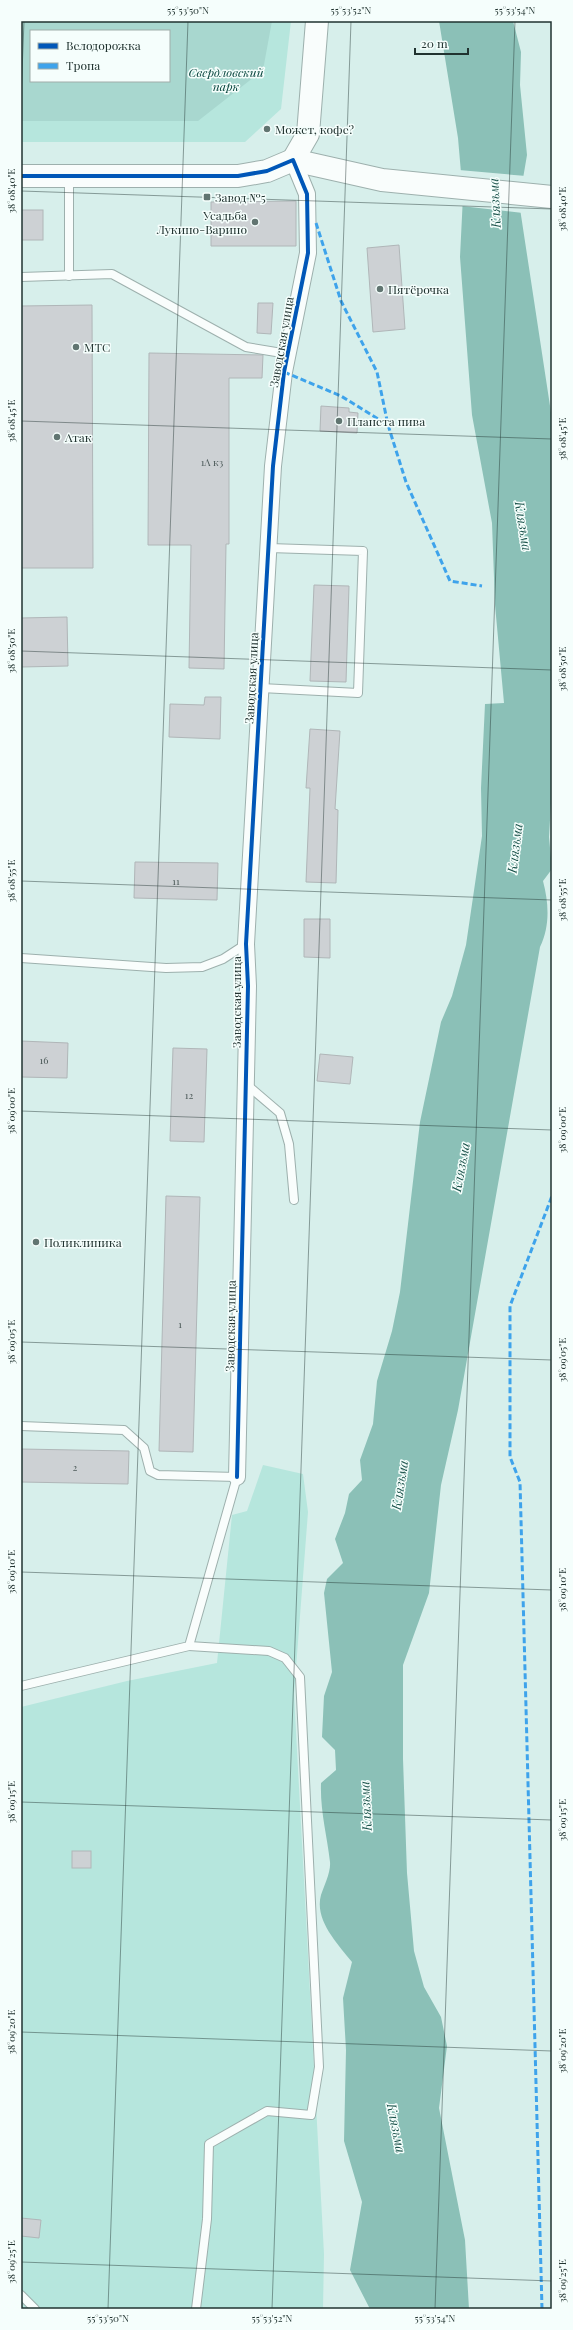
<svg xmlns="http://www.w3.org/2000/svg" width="573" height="2330" font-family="'Playfair Display',serif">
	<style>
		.green { fill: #b6e6dd; fill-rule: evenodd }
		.forest { fill: #a8d7cf; fill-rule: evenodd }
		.water { fill: #8bc0b7 }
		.pier { fill: #d7efeb }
		.building { fill: #cdd1d4; stroke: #b0b6b8 }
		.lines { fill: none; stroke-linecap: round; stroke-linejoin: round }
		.lane-casing { stroke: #9db0ad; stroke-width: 10 }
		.street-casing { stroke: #9db0ad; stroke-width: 18 }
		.secondary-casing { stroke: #9db0ad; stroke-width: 24 }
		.lane { stroke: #f9fdfc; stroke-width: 8 }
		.street { stroke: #f9fdfc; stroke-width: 16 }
		.secondary { stroke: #f9fdfc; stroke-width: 22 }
		.quiet { stroke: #3ea3eb; stroke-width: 3; stroke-dasharray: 6 3; stroke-linecap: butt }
		.cycleway-casing { stroke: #f5fefc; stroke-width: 6 }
		.cycleway { stroke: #0057b8; stroke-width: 4 }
		.ticks { fill: none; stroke: #213330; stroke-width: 1; stroke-opacity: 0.45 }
		.poi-dot { fill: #617571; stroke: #f5fefc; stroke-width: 1.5 }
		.labels { text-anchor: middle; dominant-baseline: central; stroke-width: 3; stroke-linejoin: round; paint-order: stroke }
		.number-label { font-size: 10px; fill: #4c5a59 }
		.park-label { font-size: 12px; font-style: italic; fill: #07453d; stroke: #f5fefc }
		.poi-label { font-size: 12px; fill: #213330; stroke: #f5fefc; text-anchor: start }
		.street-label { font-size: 12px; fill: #213330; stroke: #f5fefc }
		.water-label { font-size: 13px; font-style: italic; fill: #1b534b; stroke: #f5fefc }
		.neatline { fill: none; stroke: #213330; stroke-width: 1.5 }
		.ticks-label { font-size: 10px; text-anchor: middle; fill: #213330 }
	</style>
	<rect width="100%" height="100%" fill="#d7efeb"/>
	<!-- green -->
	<g class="green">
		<path d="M21,21H291L281,109L245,142H21ZM31,31H169V81H31Z"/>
		<path d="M263,1465L303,1474L308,1512L294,1694L324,2254L323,2309H21V1707L127,1681L217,1663L232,1515L247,1511Z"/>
	</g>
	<!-- forest -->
	<path class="forest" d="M21,21H272L263,70L198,121H21ZM31,31H169V81H31Z"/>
	<!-- water -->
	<path class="water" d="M439,21H513L521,52L520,85L527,155L519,202L552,419V786L549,837L552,869L543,881C549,904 550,926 540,947L458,1410L441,1485L429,1593L403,1665V1759L407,1873L414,1951L424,1987L441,2017L447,2046L439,2108L465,2240L469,2309H370L350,2270L362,2202L344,2141L346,2050L343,1998L352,1962C338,1944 314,1920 321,1895C324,1886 331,1872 330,1862C327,1835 320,1811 321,1783L336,1770L335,1750L322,1737L324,1696L332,1672L324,1593L327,1579L343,1563L335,1539L345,1513L349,1494L362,1480L360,1460L373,1424L377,1381L392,1331L400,1292L420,1122L441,1022L452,996L466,945L482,836L481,788L485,704L504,703L495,605L492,523L472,415L460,257L463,196L458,138Z"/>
	<!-- pier -->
	<path class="pier" d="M459,170L526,176L521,202L523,213L461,206Z"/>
	<!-- building -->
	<g class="building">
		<path d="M296,201V246H211V202Z"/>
		<rect x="21" y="210" width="22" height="30"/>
		<path d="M399,245L405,329L373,332L367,248Z"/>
		<path d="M258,303H273L271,334L257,333Z"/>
		<path d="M92,305L93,568H21V306Z"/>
		<path d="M149,353L263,355L262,378H229V544H226L224,669L189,668L191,545H148Z"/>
		<path d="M321,406L349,408V412L358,413L357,433L320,431Z"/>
		<path d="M314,585L349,586L346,682L310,681Z"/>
		<path d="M67,617L68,666L21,667V618Z"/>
		<path d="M205,697H221L220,739L169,737L170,704L204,705Z"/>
		<path d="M310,729L340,731L335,809L338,810L336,883L306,882L310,788H306Z"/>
		<path d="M135,862L218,863L217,900L134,898Z"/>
		<path d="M304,919H330V958L304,957Z"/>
		<path d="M21,1041L68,1043L67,1078L21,1077Z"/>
		<path d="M173,1048L207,1049L204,1142L170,1141Z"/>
		<path d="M320,1054L353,1057L350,1084L317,1081Z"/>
		<path d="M166,1196L200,1197L193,1452L159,1451Z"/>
		<path d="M21,1449L129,1451L128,1484L21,1482Z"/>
		<rect x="72" y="1851" width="19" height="17"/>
		<path d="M21,2218L41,2220L39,2238L21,2236Z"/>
	</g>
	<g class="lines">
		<!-- lane casing -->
		<g class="lane-casing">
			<g id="lane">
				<path d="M69,177V276"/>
				<path d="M21,277L112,274L246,347L288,354"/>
				<path d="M261,688L358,693L363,551L269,548"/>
				<path d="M21,958L166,968L202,967L223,959L246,944"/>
				<path d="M246,1084L280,1113L289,1144L294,1200"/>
				<path d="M21,1426L124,1430L144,1448L150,1471L158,1475L237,1477L189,1646L21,1686"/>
				<path d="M189,1646L269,1651L285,1658L300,1677L319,2067L311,2115L267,2111L209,2144L207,2219L196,2309"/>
				<path d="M21,2295L35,2309"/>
			</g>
		</g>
		<!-- street casing -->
		<g class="street-casing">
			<path id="street" d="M237,1477L248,986L246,944L273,466L284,372L308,253L307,194L293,160"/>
		</g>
		<!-- secondary casing -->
		<g class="secondary-casing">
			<g id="secondary">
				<path d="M293,160L382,180L552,197"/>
				<path d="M293,160L308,134L317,21"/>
				<path d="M21,176H238L267,171L293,160"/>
			</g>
		</g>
		<!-- lane -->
		<use href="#lane" class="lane"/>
		<!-- street -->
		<use href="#street" class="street"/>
		<!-- secondary -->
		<use href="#secondary" class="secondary"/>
		<!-- quiet -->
		<g class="quiet">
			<path d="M316,223L341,301L377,372L388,425"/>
			<path d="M284,372L341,396L388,425L406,482L450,581L482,586"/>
			<path d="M542,2309L520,1482L510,1457V1306L552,1196"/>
		</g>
		<!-- cycleway casing -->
		<g class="cycleway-casing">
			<path id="cycleway" d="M21,176H238L267,171L293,160L307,194L308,253L284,372L273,466L246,944L248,986L237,1477"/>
		</g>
		<!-- cycleway -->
		<use href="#cycleway" class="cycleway"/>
	</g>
	<!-- ticks -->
	<path class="ticks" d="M21,98L24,21M21,191L552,209M21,421L552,439M21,651L552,670M21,881L552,900M21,1111L552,1130M21,1342L552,1360M21,1572L552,1590M21,1802L552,1820M21,2032L552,2051M21,2262L552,2281M108,2309L188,21M272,2309L351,21M435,2309L515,21"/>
	<!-- markers -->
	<g class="poi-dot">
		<circle cx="267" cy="129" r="4"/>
		<rect x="203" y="193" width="8" height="8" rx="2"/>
		<circle cx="255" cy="222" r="4"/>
		<circle cx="380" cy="289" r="4"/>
		<circle cx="76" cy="347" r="4"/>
		<circle cx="339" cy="421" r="4"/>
		<circle cx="57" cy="437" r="4"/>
		<circle cx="36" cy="1242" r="4"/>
	</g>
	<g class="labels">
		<!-- number labels -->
		<g class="number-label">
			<text x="212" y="462">1А к3</text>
			<text x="176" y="881">11</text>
			<text x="44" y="1060">16</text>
			<text x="189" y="1095">12</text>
			<text x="180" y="1324">1</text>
			<text x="75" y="1467">2</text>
		</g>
		<!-- park labels -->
		<g class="park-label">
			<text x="226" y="72">Свердловский<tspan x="226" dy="14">парк</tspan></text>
		</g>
		<!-- poi labels -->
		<g class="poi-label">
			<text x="275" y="129">Может, кофе?</text>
			<text x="215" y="197">Завод №5</text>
			<text x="247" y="215" text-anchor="end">Усадьба<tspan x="247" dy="14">Лукино-Варино</tspan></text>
			<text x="388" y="289">Пятёрочка</text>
			<text x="84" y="347">МТС</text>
			<text x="347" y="421">Планета пива</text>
			<text x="65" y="437">Атак</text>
			<text x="44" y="1242">Поликлиника</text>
		</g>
		<!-- street labels -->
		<g class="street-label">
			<text transform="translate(281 342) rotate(-80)">Заводская улица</text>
			<text transform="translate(251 678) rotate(-87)">Заводская улица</text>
			<text transform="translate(236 1002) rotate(-90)">Заводская улица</text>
			<text transform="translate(230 1326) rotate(-89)">Заводская улица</text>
		</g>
		<!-- water labels -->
		<g class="water-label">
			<text transform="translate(494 203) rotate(-93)">Клязьма</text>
			<text transform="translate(524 526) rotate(81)">Клязьма</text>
			<text transform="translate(514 848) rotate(-83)">Клязьма</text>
			<text transform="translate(460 1167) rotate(-79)">Клязьма</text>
			<text transform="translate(399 1485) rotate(-81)">Клязьма</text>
			<text transform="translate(365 1806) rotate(-93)">Клязьма</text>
			<text transform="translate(397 2128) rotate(79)">Клязьма</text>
		</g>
	</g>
	<!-- border -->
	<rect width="573" height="2330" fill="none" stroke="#f5fefc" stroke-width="44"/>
	<!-- legend -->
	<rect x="30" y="30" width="140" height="52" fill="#f5fefc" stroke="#a0adaa"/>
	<rect x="38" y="43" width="20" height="6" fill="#0057b8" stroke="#a0adaa"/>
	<text x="66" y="50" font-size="12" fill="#213330">Велодорожка</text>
	<rect x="38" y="63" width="20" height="6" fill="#3ea3eb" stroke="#a0adaa"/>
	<text x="66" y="70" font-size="12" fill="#213330">Тропа</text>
	<!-- scale -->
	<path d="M415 48v6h53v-6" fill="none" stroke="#213330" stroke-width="2"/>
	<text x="421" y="48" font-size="12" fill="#213330" stroke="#f5fefc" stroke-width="3" paint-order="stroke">20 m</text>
	<rect x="22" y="22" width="529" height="2286" class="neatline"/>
	<g class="ticks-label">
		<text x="188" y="14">55°53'50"N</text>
		<text x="351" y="14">55°53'52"N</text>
		<text x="515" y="14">55°53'54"N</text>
		<text transform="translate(11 191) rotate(-90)" y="4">38°08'40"E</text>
		<text transform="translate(562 209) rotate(-90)" y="4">38°08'40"E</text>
		<text transform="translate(11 421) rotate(-90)" y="4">38°08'45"E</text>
		<text transform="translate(562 439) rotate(-90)" y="4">38°08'45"E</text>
		<text transform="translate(11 651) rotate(-90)" y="4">38°08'50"E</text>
		<text transform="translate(562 669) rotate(-90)" y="4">38°08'50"E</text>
		<text transform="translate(11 881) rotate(-90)" y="4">38°08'55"E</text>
		<text transform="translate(562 900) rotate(-90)" y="4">38°08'55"E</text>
		<text transform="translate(11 1111) rotate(-90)" y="4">38°09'00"E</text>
		<text transform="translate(562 1130) rotate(-90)" y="4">38°09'00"E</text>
		<text transform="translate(11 1342) rotate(-90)" y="4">38°09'05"E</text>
		<text transform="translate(562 1360) rotate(-90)" y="4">38°09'05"E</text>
		<text transform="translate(11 1572) rotate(-90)" y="4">38°09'10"E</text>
		<text transform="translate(562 1590) rotate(-90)" y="4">38°09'10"E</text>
		<text transform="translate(11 1802) rotate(-90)" y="4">38°09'15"E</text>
		<text transform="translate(562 1820) rotate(-90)" y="4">38°09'15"E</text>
		<text transform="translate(11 2032) rotate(-90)" y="4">38°09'20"E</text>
		<text transform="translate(562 2051) rotate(-90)" y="4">38°09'20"E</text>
		<text transform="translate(11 2262) rotate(-90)" y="4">38°09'25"E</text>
		<text transform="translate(562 2281) rotate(-90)" y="4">38°09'25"E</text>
		<text x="108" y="2322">55°53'50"N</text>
		<text x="272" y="2322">55°53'52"N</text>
		<text x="435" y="2322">55°53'54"N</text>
	</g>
</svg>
